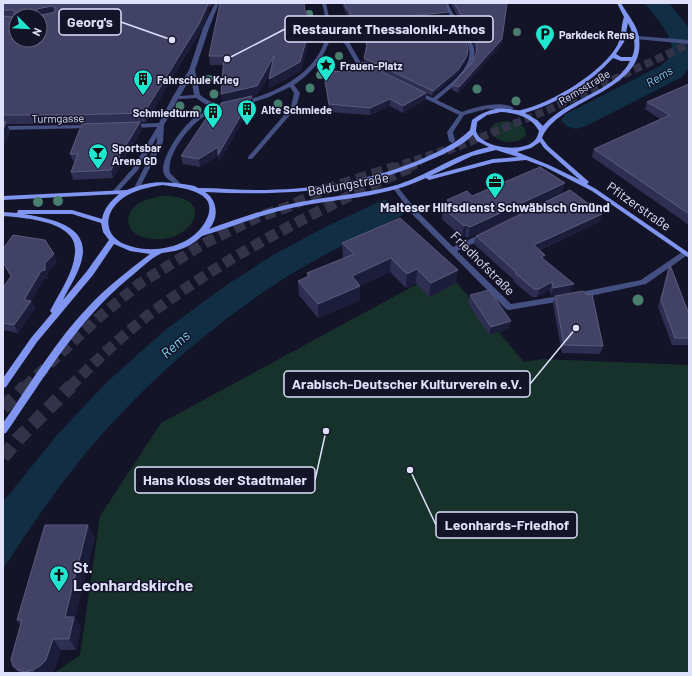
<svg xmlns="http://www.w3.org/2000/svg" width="692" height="676" font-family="Barlow,sans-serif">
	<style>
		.green { fill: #17322b }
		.water { fill: #112e44 }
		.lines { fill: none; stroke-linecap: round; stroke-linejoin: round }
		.river { fill: #112e44; fill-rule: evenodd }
		.highway-tunnel-far2 { stroke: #323348; stroke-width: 8; stroke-dasharray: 8 4; stroke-linecap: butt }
		.highway-tunnel-far1 { stroke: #323348; stroke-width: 11; stroke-dasharray: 11 5.5; stroke-linecap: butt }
		.highway-tunnel { stroke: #323348; stroke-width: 14; stroke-dasharray: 14 8; stroke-linecap: butt }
		.lane { fill: #444f82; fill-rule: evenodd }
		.street { fill: #444f82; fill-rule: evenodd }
		.secondary { fill: #8095f0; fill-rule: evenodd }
		.tree { fill: #487e6e }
		.wall { fill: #2f2f54 }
		.shaded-wall { fill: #1c1c3b }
		.building { fill: #424266; stroke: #5b5b7d; fill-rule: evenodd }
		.labels { text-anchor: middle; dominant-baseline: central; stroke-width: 3; stroke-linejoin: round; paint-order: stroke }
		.far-poi-label { font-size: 11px; font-weight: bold; fill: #dfe1fb; stroke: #141428; text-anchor: start }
		.far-street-label { font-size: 11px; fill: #dfe1fb; stroke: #141428 }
		.far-water-label { font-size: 12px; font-style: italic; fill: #78d2f0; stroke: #141428 }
		.street-label { font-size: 13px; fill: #dfe1fb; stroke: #141428 }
		.poi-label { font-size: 13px; font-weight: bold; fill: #dfe1fb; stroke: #141428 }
		.water-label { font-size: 14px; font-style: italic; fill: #78d2f0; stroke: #141428 }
		.near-poi-label { font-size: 16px; font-weight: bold; fill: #dfe1fb; stroke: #141428; text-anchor: start }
		.leader { fill: none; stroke: #dfe1fb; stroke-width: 1.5 }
		.callout-dot { fill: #dfe1fb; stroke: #141428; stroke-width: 1.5 }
		.callout { fill: #141428; stroke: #dfe1fb; stroke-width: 1.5 }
		.callout-label { font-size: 14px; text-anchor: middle; font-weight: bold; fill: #dfe1fb }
	</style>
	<rect width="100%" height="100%" fill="#141428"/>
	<!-- green -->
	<g class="green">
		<path d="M505,121C514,122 527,124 526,135C517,146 497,143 490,132V129L495,123Z"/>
		<path d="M160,196C224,193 190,251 143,237C124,231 124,213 139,203C146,199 153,198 160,196Z"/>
		<path d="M445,269L524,362L542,359L689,365V673H54L80,655L100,516L161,423Z"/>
	</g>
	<!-- water -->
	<path class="water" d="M385,199L403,215C361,236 319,256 280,281C219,321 163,368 114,421C72,466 36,518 3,569V502L57,435L106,383L165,330L225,286L273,255L325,227Z"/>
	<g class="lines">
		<!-- river -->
		<path class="river" d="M645,3H669L689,28V67L682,77L586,126L576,129L566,126L561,120L566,114L662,65C666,61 670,57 671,52C676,37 653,15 645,3Z"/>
		<!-- highway-tunnel-far2 -->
		<g class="highway-tunnel-far2">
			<path d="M447,151L548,110L689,44"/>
			<path d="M392,168L448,149"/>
			<path d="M409,168L421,162"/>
		</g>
		<!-- highway-tunnel-far1 -->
		<g class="highway-tunnel-far1">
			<path d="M25,387L97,319L139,284L205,243L256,218L290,206L321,191L395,167"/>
			<path d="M70,387C100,357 130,327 165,303C240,248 327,206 411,167"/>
		</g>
		<!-- highway-tunnel -->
		<g class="highway-tunnel">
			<path d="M3,408L26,386"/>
			<path d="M3,457L18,439L71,386"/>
		</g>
		<!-- lane -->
		<path class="lane" d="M637,36L689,40V44L635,39V37Z"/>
		<!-- street -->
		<g class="street">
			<path d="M215,3H219L209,28L195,70L200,95C210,102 219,107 231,104L234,106C227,110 215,111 207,115C191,123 166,154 170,173L180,183L177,185L175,184C171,181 165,178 164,174C158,160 183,126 194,118C201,113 208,110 216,107L205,104L196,98L178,99L164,125L163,142L139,189H135L134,188L157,142V137L138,170L116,194H112V192L133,168L157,127L132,128L129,126L132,124L159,123L172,98L189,70L203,28ZM191,77L194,95L180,96Z"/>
			<path d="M322,3H326L332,31L375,26V28L373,29L334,34L349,42L361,63L373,70L368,71L357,65L345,44L331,36C325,57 312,73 294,85L300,93L296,108L252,159H248V157L291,107L294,93L290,87L269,97L242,106L239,104C247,99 259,97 268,93C293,83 322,63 326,34C328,24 324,13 322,3Z"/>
			<path d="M444,3H448C454,18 465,29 472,43C484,65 451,88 437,100L462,112C476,107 501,100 514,108L511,110L486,109L464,115L453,132L455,141L452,143L449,141L447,132L459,115L414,93L419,92L433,98C448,85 480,65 466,41C458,28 449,17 444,3Z"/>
			<path d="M90,125L93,127L92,128L3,130V126Z"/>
			<path d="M395,185L397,186L417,211L453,247L481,234H485L487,236L485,238L457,251L511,304L565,295L568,296L569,298L568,300L509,310L506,309L413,215L392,187Z"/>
			<path d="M682,252H685L689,254L646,284L576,299L572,296L576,293L641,280Z"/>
		</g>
		<!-- secondary -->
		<path class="secondary" d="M617,3H621C627,14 638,26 639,38C647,92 558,98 542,138L548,146L588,181L589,182L587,184L596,189L689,253V258L592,191L545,167L526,160L493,163L429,180L426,178C386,197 343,198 301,206C267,212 235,226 202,236C195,243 184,249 175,251C171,252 164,252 160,254C151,258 137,272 129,278C77,321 44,378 6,433L3,434V423C31,383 56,340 90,305C108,286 129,270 150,254L130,251L114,244L93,275L37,342L6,387L3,388V378L31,338L52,313L50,311C59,293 74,273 75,252C78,221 25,218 3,216V212L17,213L18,210H72L102,219C104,208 111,201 119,194L3,200V196L127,190C149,181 160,181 183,184C189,185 194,185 198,188C218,188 237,190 256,190C310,190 365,182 415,162C435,153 455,145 470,130L472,120C482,113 494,107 506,109C511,109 517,111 521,110C550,104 605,71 618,44C622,35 621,25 624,17ZM628,23C634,34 637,46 632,57H621L616,54L624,42ZM613,58L621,61H630C616,91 564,100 543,126L537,120L525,113C559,103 589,84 613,58ZM501,112C516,113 531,116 539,131C538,134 537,138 535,140C525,153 481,149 476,131C476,129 477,124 477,122L487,115ZM473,135L477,141L489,147C454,154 426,177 393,186C362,194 331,196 300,202C269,208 238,218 209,229C219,218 218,200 205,192C280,196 353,192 423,163C440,156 459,148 473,135ZM540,142L544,148L580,180L549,165L517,152L531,148ZM496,150L518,157L493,159L430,176L472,156ZM163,185C175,187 198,189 206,199C210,203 210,211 208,216C197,245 158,255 130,246C104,239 101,214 123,198C134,190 149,187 163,185ZM24,214H72L101,223L103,232L109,240L87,271L63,300C70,285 82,269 83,252C84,223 45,218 24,214Z"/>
	</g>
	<!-- trees -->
	<g class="tree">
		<circle cx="309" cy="14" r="4"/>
		<circle cx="517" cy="32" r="4"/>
		<circle cx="339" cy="56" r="4"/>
		<circle cx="352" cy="67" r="4"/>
		<circle cx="320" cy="75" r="4"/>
		<circle cx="209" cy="79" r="4"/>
		<circle cx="310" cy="88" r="4.5"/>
		<circle cx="477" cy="89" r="4.5"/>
		<circle cx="214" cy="94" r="4.5"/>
		<circle cx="516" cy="101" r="4.5"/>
		<circle cx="278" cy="104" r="4.5"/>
		<circle cx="180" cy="106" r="4.5"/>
		<circle cx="197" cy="110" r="4.5"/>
		<circle cx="58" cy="201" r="5"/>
		<circle cx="38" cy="202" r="5"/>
		<circle cx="638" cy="300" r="5.5"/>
	</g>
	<!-- wall -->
	<g class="wall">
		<path d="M3,3H213L212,6L208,7L209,12L200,32L146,122H140L142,129L113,178L73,180L71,172L75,161H73L70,154L81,124H7L10,132L3,147Z"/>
		<path d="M342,3H446L449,12V18L363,26L362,24L353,26L348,16H347Z"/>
		<path d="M450,3H507L501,45L458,93L452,90V85L472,63L476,55V51L473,42Z"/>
		<path d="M305,12L308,36L307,49L301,71L269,88L270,73L257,95L252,96L253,103L219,162L218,156L200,167L183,164L181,156L220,118L222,103L223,65H210L209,56Z"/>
		<path d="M364,28L466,61L458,74L432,96L364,63V58L366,47L364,33Z"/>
		<path d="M325,81L426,93L425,100L403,113L390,106L370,115L329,112L326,89Z"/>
		<path d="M689,84V225L592,157L594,149L660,119L645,109L647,102Z"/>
		<path d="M563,193L602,214L599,222L540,250L545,255L544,259L571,292L551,296L550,290L537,297H532L513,281L514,280L474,244L476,236L531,209L468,238L465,236L462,237L442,219L443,208L447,206V200L472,196Z"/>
		<path d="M342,243L458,270L455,284L429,297L416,283L406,288L390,272L360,286V300L318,318L299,295L298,281L307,277V273L344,258L343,257Z"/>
		<path d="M3,249L57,262L48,271V278L44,279L31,301L35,308L18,333L3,330V288L11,277L3,264Z"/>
		<path d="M670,265L689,314V345H672L658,307L667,272Z"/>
		<path d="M470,295L509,329L489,335L468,303Z"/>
		<path d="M555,296L603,346L600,354L562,353L553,304Z"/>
		<path d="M88,525L95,537L75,618L81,628L76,650H61L54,670L52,673H19L13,666L20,625L17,620Z"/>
	</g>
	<!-- shaded-wall -->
	<g class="shaded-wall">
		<path d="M208,4L209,12L200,32L146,122L144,113Z"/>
		<path d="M52,6L55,15L36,16V14L37,9Z"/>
		<rect x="347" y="10" width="1" height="6"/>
		<path d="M307,12L308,36L307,49L301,71L269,88V79Z"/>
		<path d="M449,12V18L363,26V21Z"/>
		<path d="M362,19V24L353,26V20Z"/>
		<path d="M502,39L501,45L458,93L459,87Z"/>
		<path d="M468,49L466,61L458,74L432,96L433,91Z"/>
		<path d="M274,56V65L257,95L252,96L253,103L219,162L218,156L200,167L199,159L218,147L222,103L221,94Z"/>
		<path d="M426,93L425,100L403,113V106Z"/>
		<path d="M390,99V106L370,115V108Z"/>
		<path d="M6,122L10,132L3,147V130Z"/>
		<path d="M140,122L142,129L113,178L111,170Z"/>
		<path d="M565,183L562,194L468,238L470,227Z"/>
		<path d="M602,214L599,222L532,253L534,245Z"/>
		<path d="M467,225L465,236L462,237L464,226Z"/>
		<path d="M54,254L57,262L48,271V278L44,279L31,301L35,308L18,333L14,325L24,300L45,263Z"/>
		<path d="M545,255L543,263L541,257Z"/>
		<path d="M391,258L390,272L360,286V300L318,318V304L352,276Z"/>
		<path d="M417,269L416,283L406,288L407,274Z"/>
		<path d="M458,270L455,284L429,297L431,283Z"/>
		<path d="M552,282L550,290L537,297L539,289Z"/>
		<path d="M574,284L571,292L551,296L553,288Z"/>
		<path d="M511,321L509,329L489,335L491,327Z"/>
		<path d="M88,525L95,537L75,618L81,628L76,650L69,639L65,617Z"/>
		<path d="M53,639L61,650L54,670L52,673H35L33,670Z"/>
	</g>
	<!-- building -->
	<g class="building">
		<path d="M3,3H198L208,4L199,24L144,113L72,115H3V16L13,17L15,11L13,10H3ZM52,6L56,8L55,12L38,16L36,14L37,9ZM16,16H40V40H16Z"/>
		<path d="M220,3H304L305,12H307V27L306,41L300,62L269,79L274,56L257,86L221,94L224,56H209Z"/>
		<path d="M344,3H446L449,12L363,21L362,19L353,20L348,10H347Z"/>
		<path d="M454,3H507L502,39L459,87L452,85L472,63L476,54L477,46L474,36Z"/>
		<path d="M452,19L464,36L468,49L467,56L458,70L433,91L364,58L367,45L364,28Z"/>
		<path d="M362,62L426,93L403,106L390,99L370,108L329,104L325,81L333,71L345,72L361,68Z"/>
		<path d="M689,84V214L594,149L670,115L647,102Z"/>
		<path d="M252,96L218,155V147L199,159L181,156L207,117L220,118L221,103Z"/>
		<path d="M3,122H6L3,130Z"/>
		<path d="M140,122L111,170L71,172L78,154H70L82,124Z"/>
		<path d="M540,167L565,183L470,227L467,225L464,226L443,208L452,204L447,200L467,191L472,196Z"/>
		<path d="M570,190L602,214L534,245L545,255L541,257L574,284L553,288L552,282L539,289H534L515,273H517L476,236Z"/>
		<path d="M400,218L458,270L431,283L417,269L407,274L391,258L352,276L360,286L318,304L298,281L309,276L307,273L354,254L342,243Z"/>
		<path d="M13,235L45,240L54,254L45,263V270L41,271L24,300L31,301L14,325L3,323V288L11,276L3,262V249Z"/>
		<path d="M670,265L689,314V338H675L661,300Z"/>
		<path d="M489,290L511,321L491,327L470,295Z"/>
		<path d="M583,291L587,295L592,294L603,346L564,345L555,296Z"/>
		<path d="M45,525H88L65,617H74L69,639H53L46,660L40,666L33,670L25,672L18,670L13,666L11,659L22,620H17Z"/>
	</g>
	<!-- icons -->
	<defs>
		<g id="parking-pin" transform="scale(1)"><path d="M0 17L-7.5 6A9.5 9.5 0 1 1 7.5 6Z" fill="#20e6cf" stroke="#141428"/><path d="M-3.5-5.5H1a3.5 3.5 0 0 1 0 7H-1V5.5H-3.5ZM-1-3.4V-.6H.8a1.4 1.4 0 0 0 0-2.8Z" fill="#111"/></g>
		<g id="sight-pin" transform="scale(1)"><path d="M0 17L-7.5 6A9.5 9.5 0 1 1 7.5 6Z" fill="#20e6cf" stroke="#141428"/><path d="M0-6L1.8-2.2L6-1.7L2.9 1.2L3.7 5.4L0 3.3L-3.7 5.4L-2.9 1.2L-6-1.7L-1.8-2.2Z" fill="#111"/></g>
		<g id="building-pin" transform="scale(1)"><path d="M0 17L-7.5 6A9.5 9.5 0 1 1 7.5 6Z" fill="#20e6cf" stroke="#141428"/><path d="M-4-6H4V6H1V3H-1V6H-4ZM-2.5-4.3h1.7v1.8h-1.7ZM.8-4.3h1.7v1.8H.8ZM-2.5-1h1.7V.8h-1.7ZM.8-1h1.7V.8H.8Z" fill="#111"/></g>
		<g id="bar-pin" transform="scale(1)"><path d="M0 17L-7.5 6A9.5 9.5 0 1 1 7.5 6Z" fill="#20e6cf" stroke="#141428"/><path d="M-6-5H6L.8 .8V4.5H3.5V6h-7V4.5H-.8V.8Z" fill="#111"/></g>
		<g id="office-pin" transform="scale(1)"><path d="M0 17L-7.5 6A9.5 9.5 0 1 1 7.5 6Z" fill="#20e6cf" stroke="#141428"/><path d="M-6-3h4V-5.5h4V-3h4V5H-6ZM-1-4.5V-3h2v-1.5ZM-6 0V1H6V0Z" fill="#111"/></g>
		<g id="church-pin" transform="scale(1)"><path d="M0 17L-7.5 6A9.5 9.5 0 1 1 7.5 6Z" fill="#20e6cf" stroke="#141428"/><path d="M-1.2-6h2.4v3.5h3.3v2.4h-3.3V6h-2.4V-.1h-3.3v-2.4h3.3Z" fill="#111"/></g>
	</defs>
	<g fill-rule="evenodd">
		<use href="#parking-pin" x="545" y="34"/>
		<use href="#sight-pin" x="326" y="65"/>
		<use href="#building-pin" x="143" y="79"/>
		<use href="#building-pin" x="247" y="109"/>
		<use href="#building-pin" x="213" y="112"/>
		<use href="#bar-pin" x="98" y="153"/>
		<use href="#office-pin" x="495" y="182"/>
		<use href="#church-pin" x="59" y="575"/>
	</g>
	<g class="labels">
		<!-- far-poi labels -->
		<g class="far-poi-label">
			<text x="559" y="34">Parkdeck Rems</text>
			<text x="340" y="65">Frauen-Platz</text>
			<text x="157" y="79">Fahrschule Krieg</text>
			<text x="261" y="109">Alte Schmiede</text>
			<text x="199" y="112" text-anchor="end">Schmiedturm</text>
			<text x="112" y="147">Sportsbar<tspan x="112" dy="13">Arena GD</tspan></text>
		</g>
		<!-- far-street labels -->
		<g class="far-street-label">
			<text transform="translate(584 87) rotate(-31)">Remsstraße</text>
			<text transform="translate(58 118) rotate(-1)">Turmgasse</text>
		</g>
		<!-- far-water labels -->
		<g class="far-water-label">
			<text transform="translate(659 76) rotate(-31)">Rems</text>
		</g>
		<!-- street labels -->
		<g class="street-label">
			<text transform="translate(348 184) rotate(-10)">Baldungstraße</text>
			<text transform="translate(639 206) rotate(35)">Pfitzerstraße</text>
			<text transform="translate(483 263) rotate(45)">Friedhofstraße</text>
		</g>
		<!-- poi labels -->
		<g class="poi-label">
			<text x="495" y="207">Malteser Hilfsdienst Schwäbisch Gmünd</text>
		</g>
		<!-- water labels -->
		<g class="water-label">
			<text transform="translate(175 344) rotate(-42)">Rems</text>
		</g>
		<!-- near-poi labels -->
		<g class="near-poi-label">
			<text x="73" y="566">St.<tspan x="73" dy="18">Leonhardskirche</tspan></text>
		</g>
	</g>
	<!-- callouts -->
	<path class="leader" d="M172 40L121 22M227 59L285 29M576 328L530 384M326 431L315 480M410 470L436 525"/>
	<g class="callout-dot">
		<circle cx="172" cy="40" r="4"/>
		<circle cx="227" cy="59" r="4"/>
		<circle cx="576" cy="328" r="4"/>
		<circle cx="326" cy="431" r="4"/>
		<circle cx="410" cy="470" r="4"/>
	</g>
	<g class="callout">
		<rect x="59" y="9" width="62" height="26" rx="4"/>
		<rect x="285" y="16" width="208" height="26" rx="4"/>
		<rect x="284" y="371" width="246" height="26" rx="4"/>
		<rect x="135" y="467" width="180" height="26" rx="4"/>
		<rect x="436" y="512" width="141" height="26" rx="4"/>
	</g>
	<g class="callout-label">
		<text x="90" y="27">Georg's</text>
		<text x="389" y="34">Restaurant Thessaloniki-Athos</text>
		<text x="407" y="389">Arabisch-Deutscher Kulturverein e.V.</text>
		<text x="225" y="485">Hans Kloss der Stadtmaler</text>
		<text x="507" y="530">Leonhards-Friedhof</text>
	</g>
	<!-- border -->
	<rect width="692" height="676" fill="none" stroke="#dfe1fb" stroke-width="8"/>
	<!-- north arrow -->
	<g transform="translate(28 28) rotate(114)"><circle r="19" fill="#141428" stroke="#65667c"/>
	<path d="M0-3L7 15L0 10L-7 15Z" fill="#20e6cf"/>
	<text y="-6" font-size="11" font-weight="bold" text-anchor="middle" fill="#dfe1fb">N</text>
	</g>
</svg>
